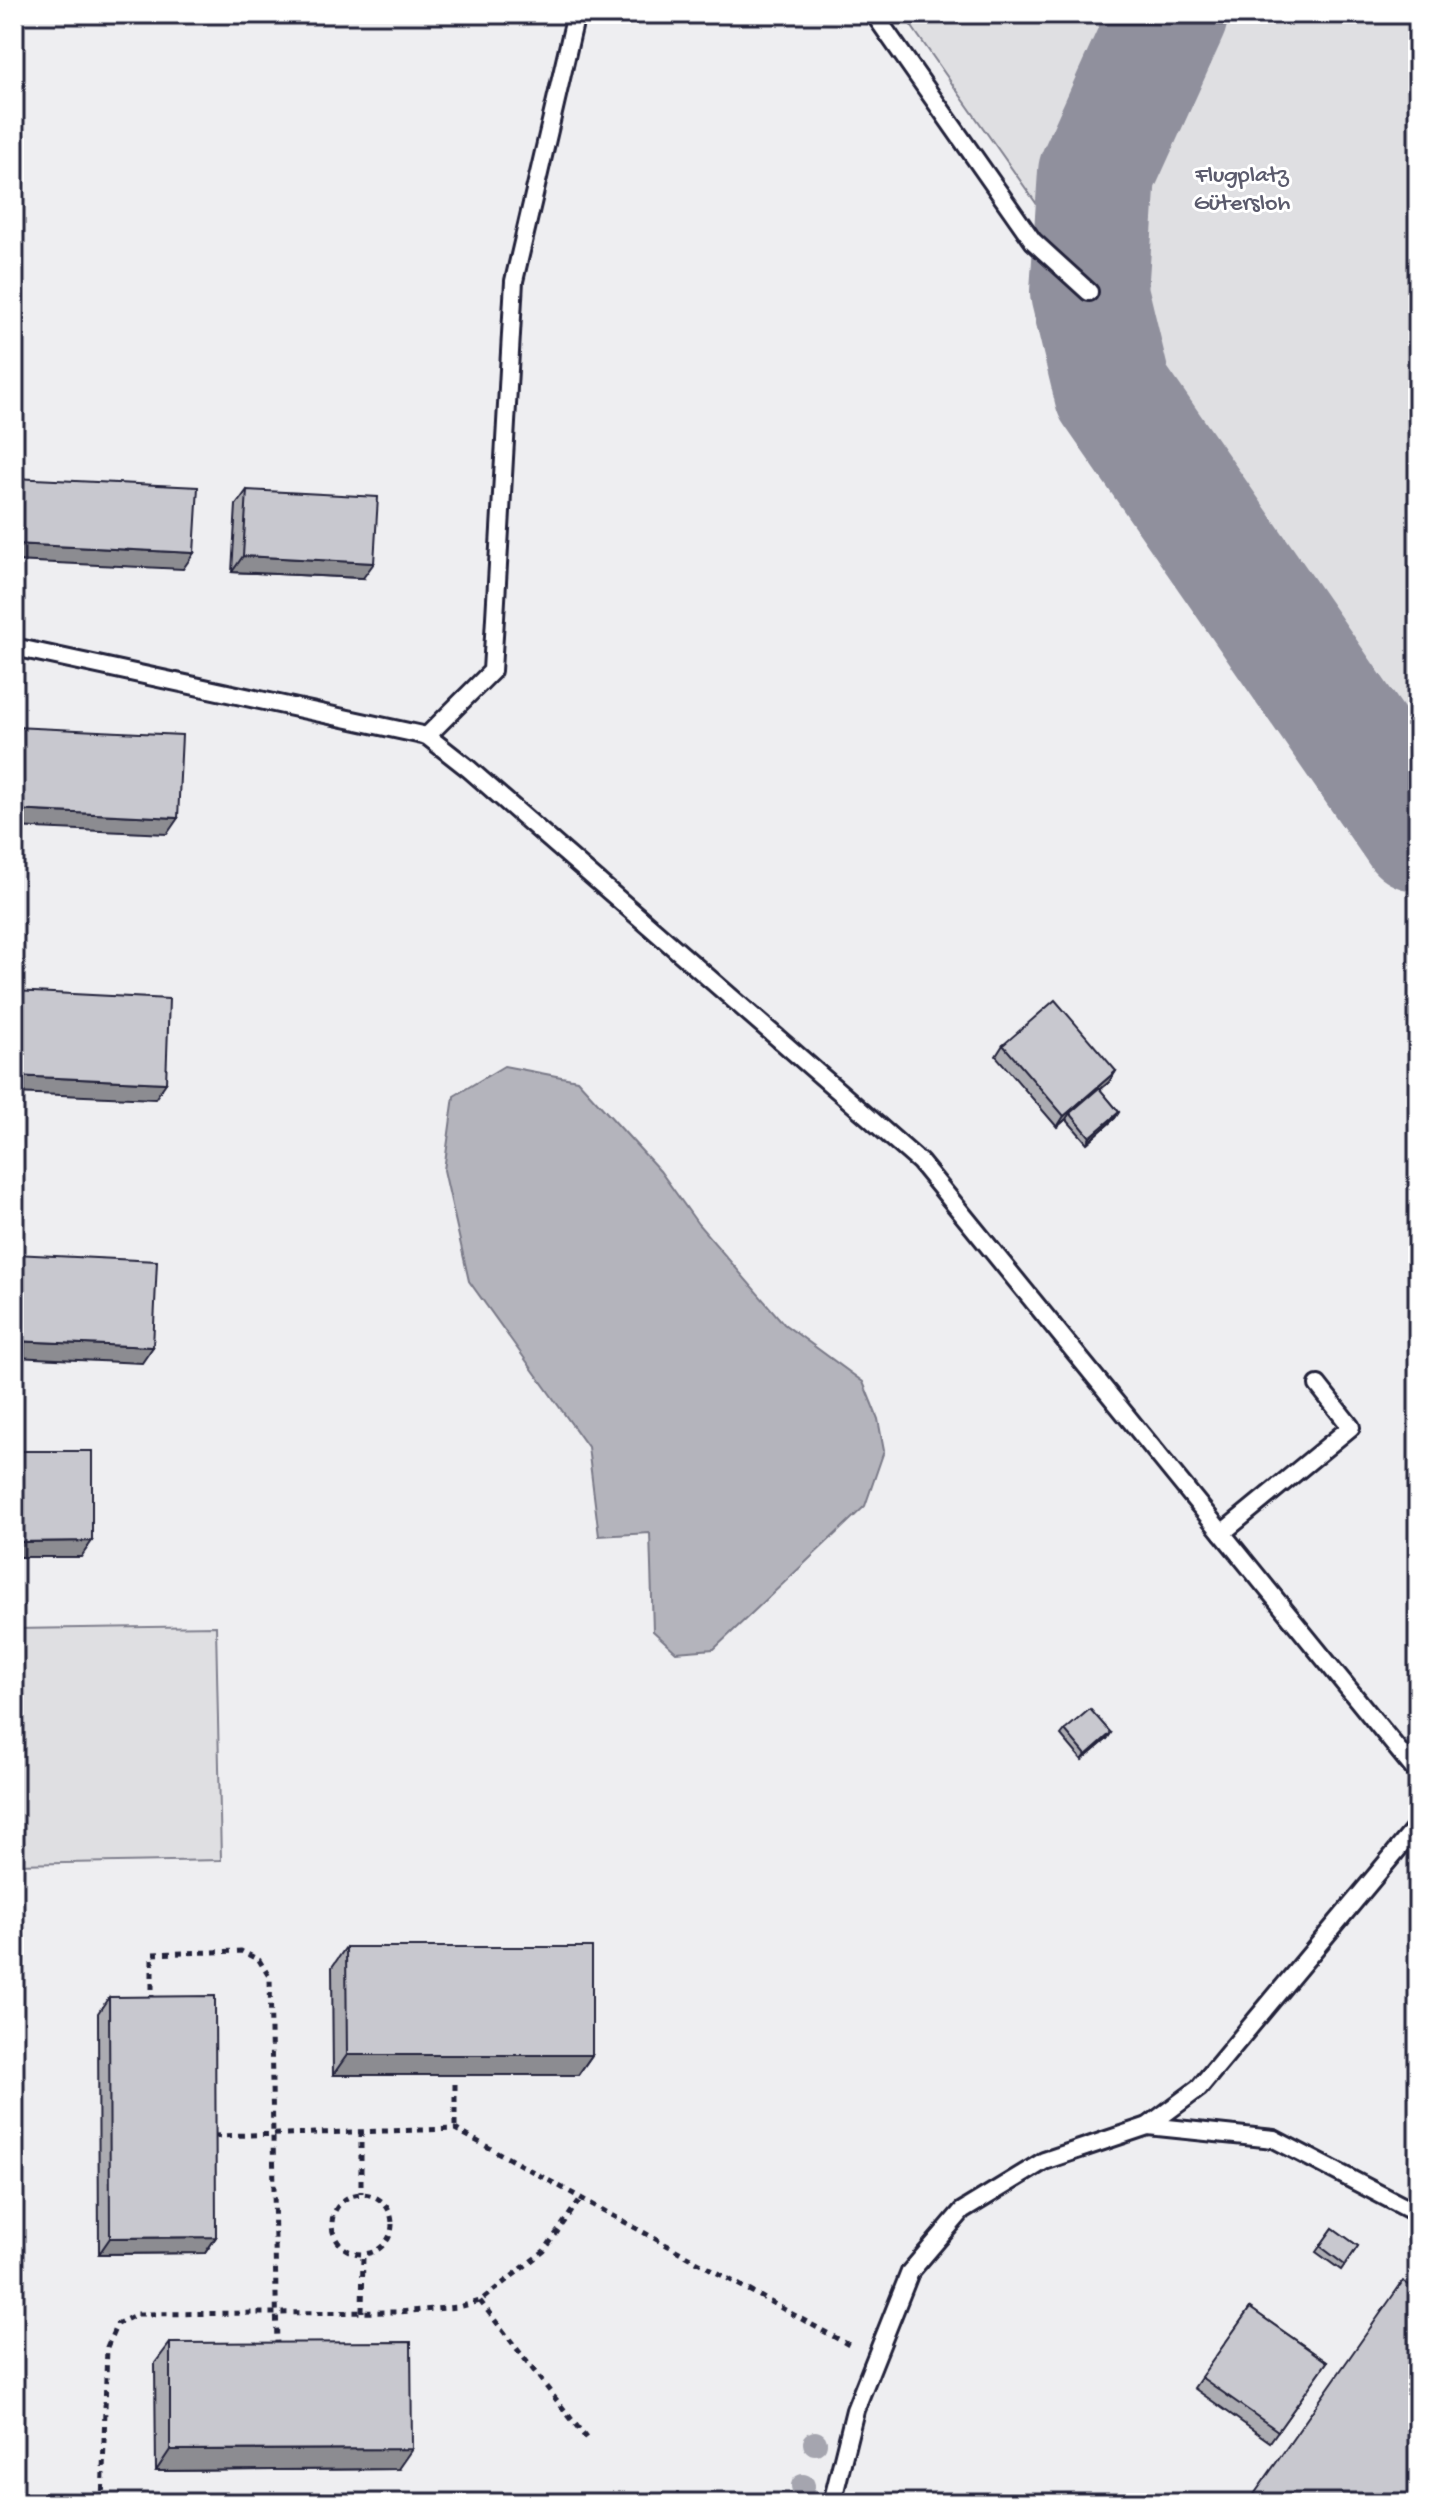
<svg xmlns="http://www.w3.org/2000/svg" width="1432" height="2517" font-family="'Gochi Hand',sans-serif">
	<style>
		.built { fill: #eeeef1 }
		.green { fill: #dfdfe2; stroke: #80808e; stroke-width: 2 }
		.water { fill: #b4b4bc; stroke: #7a7a88; stroke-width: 2 }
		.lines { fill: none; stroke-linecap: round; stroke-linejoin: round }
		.taxiway { stroke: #90909d; stroke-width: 118 }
		.service-casing { stroke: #22223b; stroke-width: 22 }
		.path { stroke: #22223b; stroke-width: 5; stroke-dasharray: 6 6; stroke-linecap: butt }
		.service { stroke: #fff; stroke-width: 16 }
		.tree { fill: #a5a5af }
		.wall { fill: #acacb2; stroke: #22223b; stroke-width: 2 }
		.shaded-wall { fill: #8c8c91; stroke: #22223b; stroke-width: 2 }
		.building { fill: #c8c8cf; stroke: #22223b; stroke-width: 2 }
		.labels { text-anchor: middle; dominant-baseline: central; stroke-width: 6; stroke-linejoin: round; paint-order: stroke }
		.park-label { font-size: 24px; fill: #5b5b6d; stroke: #fff }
	</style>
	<rect width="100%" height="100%" fill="#fff"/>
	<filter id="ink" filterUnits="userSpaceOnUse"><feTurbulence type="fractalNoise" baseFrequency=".0125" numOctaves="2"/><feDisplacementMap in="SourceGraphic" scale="16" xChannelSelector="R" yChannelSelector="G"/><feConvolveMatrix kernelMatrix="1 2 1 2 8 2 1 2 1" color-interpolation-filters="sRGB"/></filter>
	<g filter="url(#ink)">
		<!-- built -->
		<rect class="built" x="14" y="14" width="1404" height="2489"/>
		<!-- green -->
		<g class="green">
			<path d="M903,14H1418V747L1352,652Z"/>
			<path d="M216,1626L221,1860L14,1864V1629Z"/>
		</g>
		<!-- water -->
		<path class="water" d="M504,1066L577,1080L660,1171L698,1224L784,1324L863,1382L878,1419L884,1451L865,1506L714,1649L676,1652L653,1631L650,1533L599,1536L588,1447L469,1281L444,1170L454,1096Z"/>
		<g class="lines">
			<!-- taxiway -->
			<path class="taxiway" d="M1169,14L1097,173L1089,292L1113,392L1418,832"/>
			<!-- service casing -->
			<g class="service-casing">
				<g id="service">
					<path d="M874,14L1033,241L1089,292"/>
					<path d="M14,647L427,736L469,769L920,1162L1418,1774"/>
					<path d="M427,736L492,671L514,281L576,14"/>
					<path d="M1222,1533L1351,1427L1318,1385"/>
					<path d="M1148,2126L1274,2139L1418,2214"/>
					<path d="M832,2503L855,2410L910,2272L962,2211L1044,2161L1148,2126L1199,2088L1418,1825"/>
				</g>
			</g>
			<!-- path -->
			<g class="path">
				<path d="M152,2001V1954L241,1951L259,1960L270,1978L277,2347"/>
				<path d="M455,2084V2129"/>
				<path d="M361,2131V2193"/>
				<path d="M214,2136L455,2129L849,2345"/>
				<circle cx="362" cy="2224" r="30"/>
				<path d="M480,2301L586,2438"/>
				<path d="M362,2312L363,2255"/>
				<path d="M102,2503L107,2347L117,2324L137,2314L397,2312L459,2307L480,2301L544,2251L581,2198"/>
			</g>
			<!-- service -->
			<use href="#service" class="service"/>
		</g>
		<!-- trees -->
		<g class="tree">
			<circle cx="815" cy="2443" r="12"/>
			<circle cx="803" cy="2486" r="12"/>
		</g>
		<!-- wall -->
		<g class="wall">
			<path d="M247,490L363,578L232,572L236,505Z"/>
			<path d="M1003,1045L1116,1071L1109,1082L1100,1090L1119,1112L1115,1118L1087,1143L1066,1119L1057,1127L996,1056Z"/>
			<path d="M1065,1730L1111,1733L1107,1739L1082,1760L1061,1735Z"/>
			<path d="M346,1947L592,2055L578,2075H333L332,1967Z"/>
			<path d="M109,1997L216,2237L205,2253L99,2254L98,2013Z"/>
			<path d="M1333,2228L1358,2246L1341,2270L1316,2252Z"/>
			<path d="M1250,2308L1327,2362L1270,2442L1194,2388Z"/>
			<path d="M170,2343L398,2469L156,2471L155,2363Z"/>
		</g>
		<!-- shaded-wall -->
		<g class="shaded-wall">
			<path d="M14,544L194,553L183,569L14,561Z"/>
			<path d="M243,556L374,563L363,578L232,572Z"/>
			<path d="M14,810L178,818L167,834L14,827Z"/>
			<path d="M1116,1071L1109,1082L1071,1114L1070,1113L1066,1119L1057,1127L1064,1116Z"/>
			<path d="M14,1076L166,1083L155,1099L14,1093Z"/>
			<path d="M1119,1112L1115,1118L1087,1143L1090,1137Z"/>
			<path d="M14,1341L153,1347L142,1363L14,1357Z"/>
			<path d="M92,1541L81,1557H14V1542Z"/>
			<path d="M1111,1733L1107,1739L1082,1760L1086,1755Z"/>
			<path d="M347,2055H592L578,2075H333Z"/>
			<path d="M216,2237L205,2253L99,2254L110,2238Z"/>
			<path d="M412,2449L398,2469L156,2471L170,2450Z"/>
		</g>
		<!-- building -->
		<g class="building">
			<path d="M14,478L198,487L194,553L14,544Z"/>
			<path d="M247,490L378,497L374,563L243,556Z"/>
			<path d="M14,727L182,735L178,818L14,810Z"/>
			<path d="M14,991L169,999L166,1083L14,1076Z"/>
			<path d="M1055,1000L1116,1071L1064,1116L1003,1045Z"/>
			<path d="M1099,1088L1119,1112L1090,1137L1070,1113Z"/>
			<path d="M14,1254L157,1261L153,1347L14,1341Z"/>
			<path d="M14,1451H92V1541L14,1542Z"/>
			<path d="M1090,1709L1111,1733L1086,1755L1065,1730Z"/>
			<path d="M346,1947H592V2055H347Z"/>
			<path d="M215,1996L216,2237L110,2238L109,1997Z"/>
			<path d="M1333,2228L1358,2246L1345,2265L1320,2246Z"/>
			<path d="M1403,2281L1418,2291V2503H1248Z"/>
			<path d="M1250,2308L1327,2362L1278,2431L1201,2377Z"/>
			<path d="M411,2342L412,2449L170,2450V2343Z"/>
		</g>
	</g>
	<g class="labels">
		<!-- park labels -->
		<g class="park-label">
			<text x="1242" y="176">Flugplatz<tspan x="1242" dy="28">Gütersloh</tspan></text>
		</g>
	</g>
	<!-- margin -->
	<rect width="1432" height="2517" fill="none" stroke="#fff" stroke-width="48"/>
	<rect x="24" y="24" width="1384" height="2469" fill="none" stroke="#22223b" stroke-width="3" filter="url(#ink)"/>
</svg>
